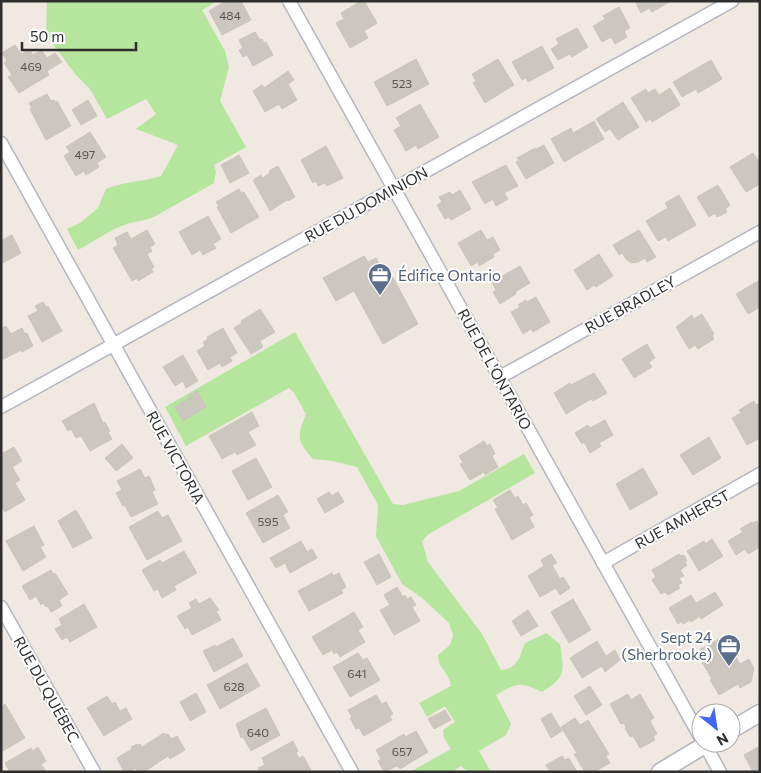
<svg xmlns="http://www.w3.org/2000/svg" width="761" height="773" font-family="Commissioner,sans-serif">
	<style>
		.green { fill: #b6e59e }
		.building { fill: #cbc7bf; stroke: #cbc5ba }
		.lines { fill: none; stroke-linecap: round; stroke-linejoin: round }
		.minor-casing { stroke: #b4b7c1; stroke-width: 15 }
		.tertiary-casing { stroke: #b4b7c1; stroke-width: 19 }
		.minor { stroke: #fff; stroke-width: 12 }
		.tertiary { stroke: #fff; stroke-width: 16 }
		.labels { text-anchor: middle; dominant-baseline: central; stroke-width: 4; stroke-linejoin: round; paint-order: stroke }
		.number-label { font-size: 12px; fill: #555452 }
		.street-label { font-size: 15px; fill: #2e2e2e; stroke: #fff }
		.service-label { font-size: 15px; fill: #4e5e75; stroke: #fff; text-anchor: start }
	</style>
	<rect width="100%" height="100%" fill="#efe9e1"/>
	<!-- green -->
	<g class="green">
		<path d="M47,1H217L202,10L225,51L229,67L220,101L246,147L214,165L216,172L214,183L154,217C144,221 134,221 124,225C108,231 93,242 78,250L67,229L80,223L98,208L106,189C125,181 142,182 161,176L178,145L136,129L156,114L146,99L107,119L90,89L76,75L46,35Z"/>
		<path d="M295,332L393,504L403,505L459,491L524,454L535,473L429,534L422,541L428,562L482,634L501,670C519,668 519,657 525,643L546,633L560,644C564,672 567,676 542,692C519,681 517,683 496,695L511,724L506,735L479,751L491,772H468L461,766L452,772H410L451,749L444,738L443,730L455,722L445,706L427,717L419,703L451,686C450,673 438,669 438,655L450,645L453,635L449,623L422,598L402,584L376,536L378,505L357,467L333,461L313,459C296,440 297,437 306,414L294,393L289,388L186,446L165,407Z"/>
	</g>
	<!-- building -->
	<g class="building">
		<path d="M226,1H241L251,20L222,35L209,11Z"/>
		<path d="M361,1H364L377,23L364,31L368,38L350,48L336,23L344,19L341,13Z"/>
		<path d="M635,1H671L652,12L649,8L641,13Z"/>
		<path d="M619,7L630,28L624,31L627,37L615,44L611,37L602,42L593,26L605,19L603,16Z"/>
		<path d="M577,28L588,47L572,57L570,54L558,60L551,49L559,44L556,39Z"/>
		<path d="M255,32L260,40L262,39L264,43L266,42L273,55L253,66L247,55L243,57L239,50L243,48L239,40Z"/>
		<path d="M15,45L21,54L29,49L33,55L41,50L47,58L55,53L62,62L47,71L49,75L19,93L8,77L12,75L4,63L7,61L2,53Z"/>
		<path d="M542,46L554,68L528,82L526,78L522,80L512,62Z"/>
		<path d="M416,59L429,84L387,106L374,82Z"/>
		<path d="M498,59L514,85L485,103L473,83L476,81L472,74Z"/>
		<path d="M711,60L722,79L698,93L696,89L682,97L673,82Z"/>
		<path d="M288,71L294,80L288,84L297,100L282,109L279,104L265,112L253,91L262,85L264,88Z"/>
		<path d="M670,88L680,105L652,122L650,119L646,122L631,98L646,89L648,93L655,89L659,95Z"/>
		<path d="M47,94L51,101L54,100L55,102L57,101L71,126L46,140L30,109L32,108L29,103Z"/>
		<path d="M88,100L97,116L81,125L72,110Z"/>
		<path d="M623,102L639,127L618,140L610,129L605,132L596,119Z"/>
		<path d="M420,104L439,137L418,149L416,145L406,151L394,130L401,126L396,118Z"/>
		<path d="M594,121L604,139L564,162L551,139L571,128L573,133Z"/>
		<path d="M90,132L106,157L97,163L99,167L86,175L84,171L76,176L64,156L70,152L66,147Z"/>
		<path d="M544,145L554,163L526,179L516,162L519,160L517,158L535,148L536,149Z"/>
		<path d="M326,146L343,178L327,186L325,183L318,186L316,181L313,183L301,160Z"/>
		<path d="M753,153L760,163V184L746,192L730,167Z"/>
		<path d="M239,155L249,173L230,183L221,165Z"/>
		<path d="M506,165L518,186L504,193L508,199L496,206L493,199L485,204L472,182Z"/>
		<path d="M278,166L295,197L288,201L287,200L270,211L253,180L261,175L262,178L270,173L269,171Z"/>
		<path d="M718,185L730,205L725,209L727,212L717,217L715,213L709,217L697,197Z"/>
		<path d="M239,189L241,193L244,192L259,217L231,233L217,207L219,206L216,202Z"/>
		<path d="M460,190L471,209L451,220L449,217L445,219L437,205L442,202L439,197L450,192L452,195Z"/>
		<path d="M679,195L696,225L668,241L666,237L658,241L646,221L668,208L665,203Z"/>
		<path d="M208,216L221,239L213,244L216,248L203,255L200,250L192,255L179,232Z"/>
		<path d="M147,230L155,244L150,247L152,251L147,254L154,267L151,269L153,272L138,281L137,278L132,281L113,248L118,245L115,238L127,232L131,239Z"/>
		<path d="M481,230L487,240L493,237L500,250L493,254L494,257L479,266L478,262L471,266L458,243Z"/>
		<path d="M639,230L656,257L647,262L645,258L638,262L631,263L626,259L622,253L619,255L613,245Z"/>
		<path d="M12,235L21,253L1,264V239L2,240Z"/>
		<path d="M599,254L613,276L596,287L594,285L587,290L574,270Z"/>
		<path d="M364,256L368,262L376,258L384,272L389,270L418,324L383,344L354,291L336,301L323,278Z"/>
		<path d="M520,266L530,283L515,292L516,294L500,304L493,292L496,290L492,282Z"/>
		<path d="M760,280V307L748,314L736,294Z"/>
		<path d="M536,297L550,322L533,332L531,329L523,334L511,312L520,307L518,305L526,300L527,302Z"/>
		<path d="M43,302L46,307L48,306L62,331L42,342L28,316L38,311L35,306Z"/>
		<path d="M260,309L275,332L260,341L263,347L251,354L234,328L242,323L241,321Z"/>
		<path d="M702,314L714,334L712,335L714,339L698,349L695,345L689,349L676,327L692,315L694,319Z"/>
		<path d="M6,326L11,334L22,328L25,334L27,333L33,346L22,352L21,350L2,360L1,329Z"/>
		<path d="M223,328L237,353L230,357L232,361L222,367L220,363L208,370L197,351L205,346L203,342L208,339L207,337Z"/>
		<path d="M647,344L655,358L649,362L652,367L634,378L622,359Z"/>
		<path d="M183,355L198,381L186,388L183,381L175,386L163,367Z"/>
		<path d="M594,373L607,393L593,401L591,399L566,414L554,393L570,383L571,385Z"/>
		<path d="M197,391L206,407L183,421L175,407L189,399L187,397Z"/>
		<path d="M754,401L756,405L760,403V438L747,445L732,418L741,413L739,410Z"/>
		<path d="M94,403L103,423L105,422L110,431L108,432L112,439L90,451L81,436L76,438L71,429L68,431L62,421Z"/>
		<path d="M252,412L259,426L248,432L256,445L237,455L235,452L222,459L209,436Z"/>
		<path d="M605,420L613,435L599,443L601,446L590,453L584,442L582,444L575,433L588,425L590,428Z"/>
		<path d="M709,437L721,458L693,475L680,455Z"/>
		<path d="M484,441L487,446L490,444L495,454L492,456L498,467L485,475L484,472L470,480L460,464L463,463L459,456Z"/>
		<path d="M122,444L133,458L116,471L105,458Z"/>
		<path d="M14,447L22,461L12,467L20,480L15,483L25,500L5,512L1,506V454Z"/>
		<path d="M256,458L272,487L248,500L232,471Z"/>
		<path d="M643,468L658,494L630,510L616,484Z"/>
		<path d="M140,469L145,478L149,476L155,490L152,492L158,504L131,517L125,505L123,506L116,493L122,490L117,481Z"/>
		<path d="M510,490L515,498L518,496L523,505L526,503L533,515L529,517L534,527L512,540L495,509L498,508L493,500Z"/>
		<path d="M329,492L332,496L338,492L344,502L325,513L317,499Z"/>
		<path d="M278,495L288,512L283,515L290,528L263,543L246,513Z"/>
		<path d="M76,510L92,538L73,548L58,521Z"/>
		<path d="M158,511L162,518L168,515L182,541L147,560L129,527Z"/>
		<path d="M757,521L760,526V547L748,554L745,549L736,555L728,541L743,532L740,529L752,522L753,523Z"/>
		<path d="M34,526L44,545L40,547L46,557L23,571L6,541Z"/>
		<path d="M712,539L723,556L699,571L687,551L704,541L705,544Z"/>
		<path d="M301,541L307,552L312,549L317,558L290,573L285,563L276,568L270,558Z"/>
		<path d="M184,551L197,573L174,586L176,590L162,598L158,589L154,591L142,570L160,560L162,563Z"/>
		<path d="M379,554L391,577L377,585L364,562Z"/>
		<path d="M551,554L557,563L552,565L560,579L563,577L570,588L560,595L556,588L540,597L528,576L544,566L541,560Z"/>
		<path d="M679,554L681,556L684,555L687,561L685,562L687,565L680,570L684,576L679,578L682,583L678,585L680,588L668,595L665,592L661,594L652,580L656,577L652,570Z"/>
		<path d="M51,570L53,574L55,573L68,594L59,600L62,606L51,612L48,606L46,607L43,603L41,605L36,596L30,600L22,586Z"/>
		<path d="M332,573L333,576L339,573L346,587L341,590L343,593L309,611L298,591Z"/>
		<path d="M397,587L403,597L405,595L407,599L411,597L416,605L412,607L420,621L394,635L380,610L390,605L384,595Z"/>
		<path d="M715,592L723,605L701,619L700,616L691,622L690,620L683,624L682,621L678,624L669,608L691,595L696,603Z"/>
		<path d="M210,598L219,610L216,611L221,620L192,635L188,627L185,629L177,616L192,608L189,603L196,599L199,604Z"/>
		<path d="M573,599L591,630L569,643L551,612Z"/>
		<path d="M84,604L97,627L70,642L67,637L62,640L55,629L62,625L59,619Z"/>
		<path d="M528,610L538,626L521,636L512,621Z"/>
		<path d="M354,612L363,627L358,630L365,642L340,657L337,652L334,654L332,650L323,655L312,637Z"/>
		<path d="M724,636L740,664L749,659L754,669L751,682L740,688L738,684L719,695L710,680L712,679L696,652Z"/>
		<path d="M233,638L243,656L214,672L203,651L215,645L216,647Z"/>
		<path d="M597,641L606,656L615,650L620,660L605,672L602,666L582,678L570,658Z"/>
		<path d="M358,653L363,660L367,658L380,680L350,697L333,667Z"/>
		<path d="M247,663L260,686L220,709L207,685Z"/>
		<path d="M590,686L602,705L586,715L574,696Z"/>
		<path d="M196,693L206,712L190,721L180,702Z"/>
		<path d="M628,694L631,700L640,694L654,718L650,721L657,734L653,736L655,740L640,748L633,736L630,737L625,728L626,727L624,723L621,724L610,704Z"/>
		<path d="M376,695L382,704L386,702L393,714L390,716L392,720L364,736L359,728L356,729L350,718L352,717L348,710Z"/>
		<path d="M107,696L112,704L115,702L120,711L126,708L132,719L104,736L87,708Z"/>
		<path d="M5,704L25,738L1,752V707Z"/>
		<path d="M266,708L280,735L251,751L243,737L241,738L236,724Z"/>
		<path d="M445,710L451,720L434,729L428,719Z"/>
		<path d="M551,713L562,731L551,738L541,719Z"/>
		<path d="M575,718L580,725L588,720L609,754L606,756L610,763L594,772H585L574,754L577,753L561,727Z"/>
		<path d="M416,731L428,752L400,769L397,766L384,772L378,761L381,759L376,750L404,734L405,737Z"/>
		<path d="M164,733L166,735L168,734L171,739L177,736L185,750L170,759L168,756L144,772H138L136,768L130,772H124L117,758L132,749L131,747L137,744L138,745L140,744L142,747Z"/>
		<path d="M293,741L298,751L296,753L299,758L303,756L311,770L309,772H260L258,768L265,765L262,758Z"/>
		<path d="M760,746V772H753L744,755Z"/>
		<path d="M38,747L46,761L41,764L46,772H10L5,763L31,748L33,751Z"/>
		<path d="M562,756L565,760L569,758L577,772H550L546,765Z"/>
	</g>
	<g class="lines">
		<!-- minor casing -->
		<g class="minor-casing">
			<g id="minor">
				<path d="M289,1L701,738"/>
				<path d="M1,143L352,772"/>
				<path d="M500,377L760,232"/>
				<path d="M1,407L732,1"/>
				<path d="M603,563L760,474"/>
				<path d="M1,607L94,772"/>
				<path d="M704,743L720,772"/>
			</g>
		</g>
		<!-- tertiary casing -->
		<g class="tertiary-casing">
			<g id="tertiary">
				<path d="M731,730L760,713"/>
				<path d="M660,772L708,743"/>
			</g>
		</g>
		<!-- minor -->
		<use href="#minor" class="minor"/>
		<!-- tertiary -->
		<use href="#tertiary" class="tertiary"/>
	</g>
	<!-- icons -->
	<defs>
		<g id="office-pin" transform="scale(1.25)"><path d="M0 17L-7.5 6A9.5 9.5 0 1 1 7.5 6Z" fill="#5c6f8a" stroke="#fff"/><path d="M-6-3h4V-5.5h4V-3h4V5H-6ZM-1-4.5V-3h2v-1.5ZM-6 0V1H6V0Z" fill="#fff"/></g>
	</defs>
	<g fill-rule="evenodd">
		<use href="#office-pin" x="380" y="275"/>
		<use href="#office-pin" x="729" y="646"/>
	</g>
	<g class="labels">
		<!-- number labels -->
		<g class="number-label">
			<text x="230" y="15">484</text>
			<text x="31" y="66">469</text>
			<text x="402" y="83">523</text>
			<text x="85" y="154">497</text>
			<text x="268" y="521">595</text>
			<text x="357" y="673">641</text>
			<text x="234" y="686">628</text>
			<text x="258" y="732">640</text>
			<text x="402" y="751">657</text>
		</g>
		<!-- street labels -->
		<g class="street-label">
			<text transform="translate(366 204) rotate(-29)">RUE DU DOMINION</text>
			<text transform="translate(630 304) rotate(-29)">RUE BRADLEY</text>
			<text transform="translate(495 369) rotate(61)">RUE DE L'ONTARIO</text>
			<text transform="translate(176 457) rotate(61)">RUE VICTORIA</text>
			<text transform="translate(682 519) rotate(-29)">RUE AMHERST</text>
			<text transform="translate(47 689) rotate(61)">RUE DU QUÉBEC</text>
		</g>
		<!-- service labels -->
		<g class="service-label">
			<text x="398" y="275">Édifice Ontario</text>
			<text x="712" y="637" text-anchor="end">Sept 24<tspan x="712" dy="17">(Sherbrooke)</tspan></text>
		</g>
	</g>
	<!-- border -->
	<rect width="761" height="773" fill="none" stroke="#2e2e2e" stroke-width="5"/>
	<!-- north arrow -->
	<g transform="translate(716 728) rotate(150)"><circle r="24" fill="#ffffff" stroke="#ababab"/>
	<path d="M0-4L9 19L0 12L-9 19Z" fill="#4264fb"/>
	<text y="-8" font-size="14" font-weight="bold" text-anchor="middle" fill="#2e2e2e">N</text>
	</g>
	<!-- scale -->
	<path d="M22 42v8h114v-8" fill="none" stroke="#2e2e2e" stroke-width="2.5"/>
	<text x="30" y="42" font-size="15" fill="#2e2e2e" stroke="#ffffff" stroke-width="4" paint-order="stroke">50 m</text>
</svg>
